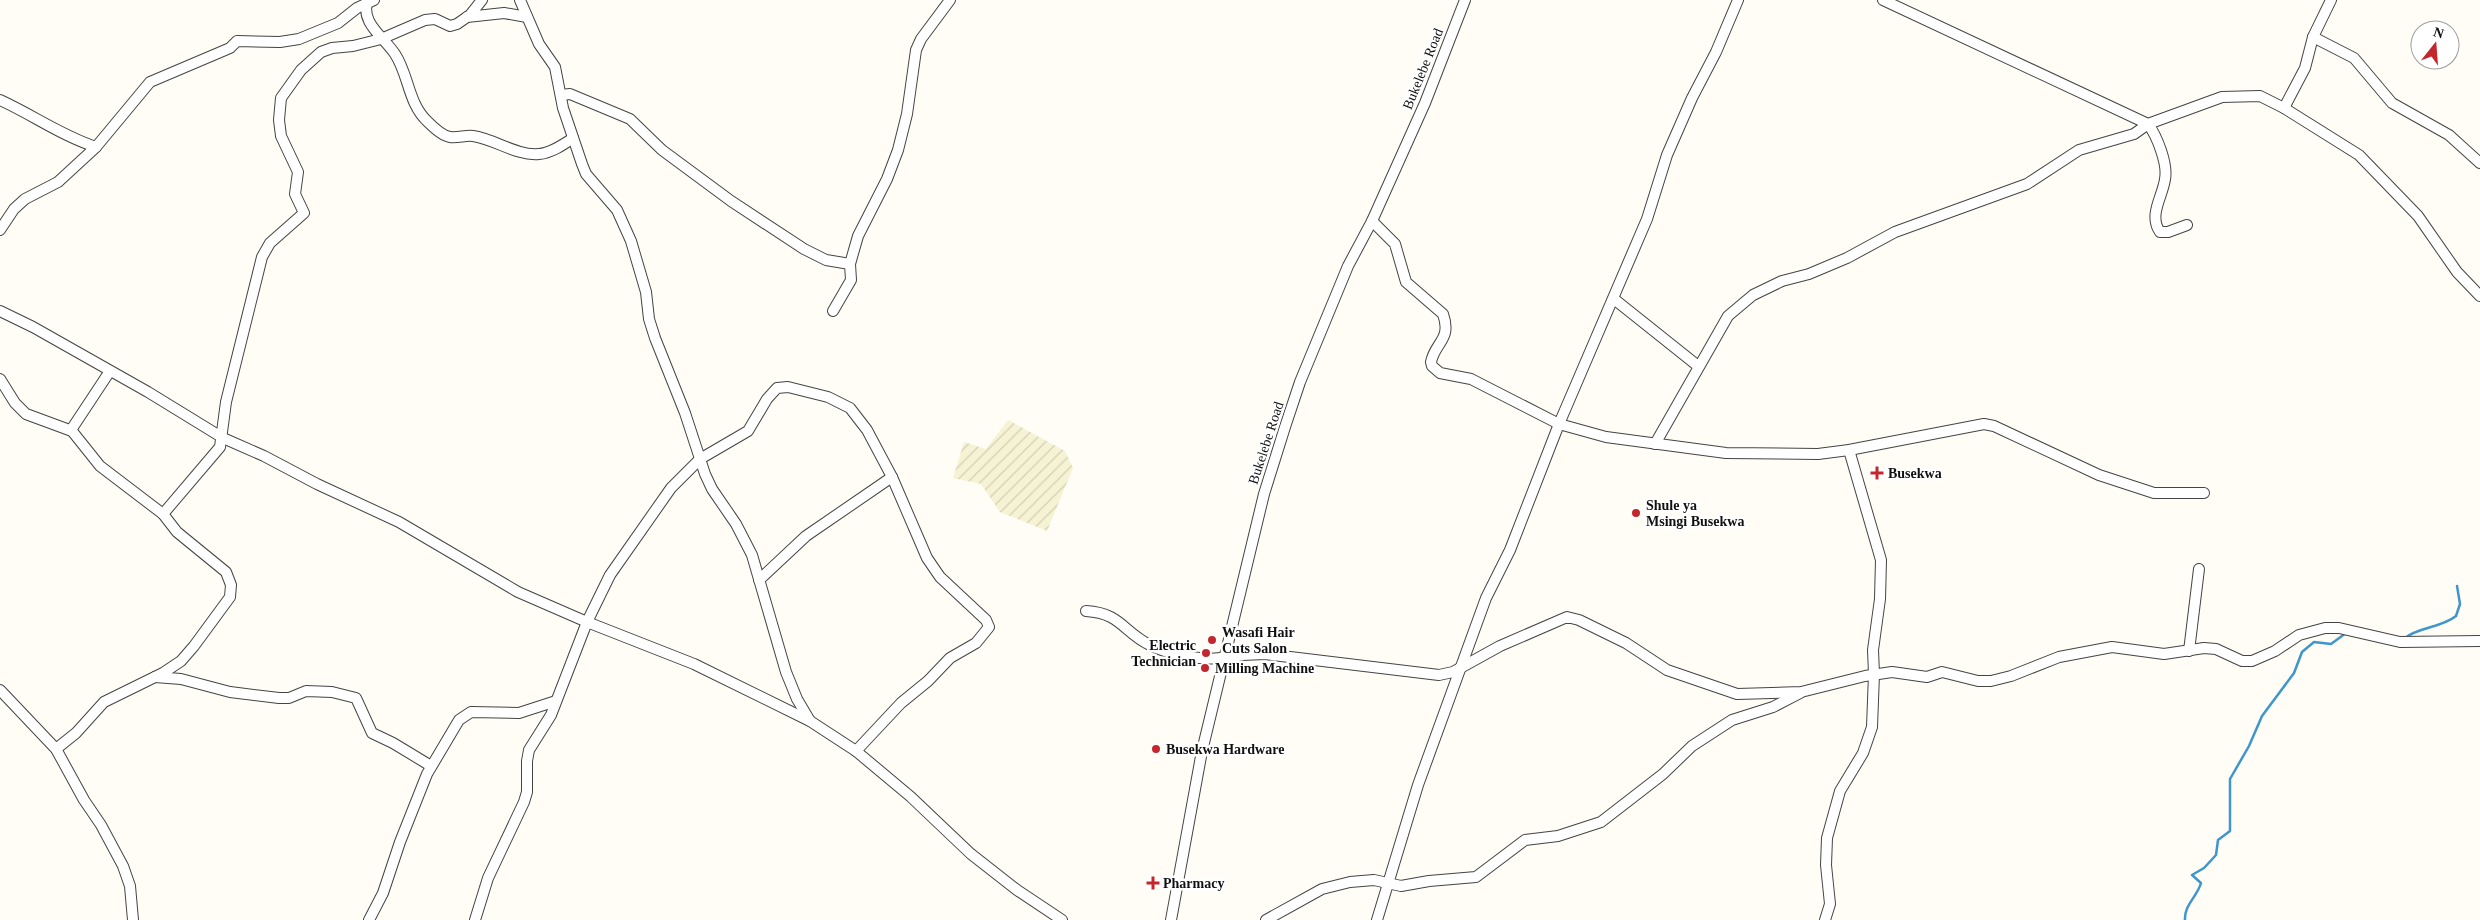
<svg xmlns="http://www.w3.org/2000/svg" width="2480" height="920" font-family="Georgia,serif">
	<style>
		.farmland { fill: url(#farmland-furrows) }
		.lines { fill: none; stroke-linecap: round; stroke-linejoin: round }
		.stream { stroke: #3f96cf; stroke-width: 2.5 }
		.minor-casing { stroke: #444; stroke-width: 12 }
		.minor { stroke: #fff; stroke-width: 10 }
		.poi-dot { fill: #c4262e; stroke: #fff; stroke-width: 2 }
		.labels { text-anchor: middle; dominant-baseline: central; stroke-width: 5; stroke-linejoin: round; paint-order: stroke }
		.street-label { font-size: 14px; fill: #111; stroke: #fff }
		.poi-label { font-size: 14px; font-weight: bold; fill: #111; stroke: #fff; text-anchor: start }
	</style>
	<defs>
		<pattern id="farmland-furrows" width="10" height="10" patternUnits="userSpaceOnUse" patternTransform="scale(1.25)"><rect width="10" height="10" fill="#f6f3d4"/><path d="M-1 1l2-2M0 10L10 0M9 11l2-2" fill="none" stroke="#d2cfb5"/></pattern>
	</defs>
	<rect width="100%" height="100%" fill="#fffdf5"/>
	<!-- farmland -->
	<path class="farmland" d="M1008,420L1065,451L1073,468L1047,531L1000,512L981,484L953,478L964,442L986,449Z"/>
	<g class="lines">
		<!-- stream -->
		<g class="stream">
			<path d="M2405,638C2418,627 2441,628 2456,616L2460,604L2457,586"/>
			<path d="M2185,920C2184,905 2197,897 2201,883L2192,875L2204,868L2216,855L2218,840L2230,831V779L2249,746L2262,716L2294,673L2302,652L2314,642L2331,644L2346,633"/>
		</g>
		<!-- minor casing -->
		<g class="minor-casing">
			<g id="minor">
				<path d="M368,0C359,22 384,37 395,54C409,75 408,104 428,122C433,127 443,136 450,137C458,138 466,135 473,136C495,139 516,156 539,154C551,153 563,145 573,138"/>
				<path d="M520,0L539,44L555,67L563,108L582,164L586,174L617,210L631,241L646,292L649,319L655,338L685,413L705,474L712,489L736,524L752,555L786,672L797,699L810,721"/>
				<path d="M1883,0L2148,124L2222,97L2260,96L2284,108L2359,155L2418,216L2457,272L2480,296"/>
				<path d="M467,17L504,13L527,17"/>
				<path d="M2313,37L2354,58L2392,103L2449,135L2480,163"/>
				<path d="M561,95L570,94L630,119L662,150L731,201L804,249L826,260L850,264"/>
				<path d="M0,100C33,115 62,136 96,147"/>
				<path d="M2284,108L2305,68L2313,37L2331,0"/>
				<path d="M1372,221L1395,244L1406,282L1443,314C1452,340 1435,342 1431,362L1432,366L1440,373L1471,379L1559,424L1606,437L1726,453L1818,454L1849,450L1984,424L1994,426L2099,475L2154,493H2204"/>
				<path d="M0,230L14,209L25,199L58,182L96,147L150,82L230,48L237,41L280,42L299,39L338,23L357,8L374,0"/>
				<path d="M1614,299L1698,366"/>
				<path d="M0,311L33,327L148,392L223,438L264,456L317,484L399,522L518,592L587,622L694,664L810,721L856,751L911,797L971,854L1017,890L1062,920"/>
				<path d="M833,311L851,280L850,264L858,236L887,179L898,150L907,114L916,50L921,39L950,0"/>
				<path d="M0,379L15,403L26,414L72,431L100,466L163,514L177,532L226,572L231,585L230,597L194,646L181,661L163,673L104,702L76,733L56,749"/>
				<path d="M71,430L110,371"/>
				<path d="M1655,444L1728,316L1753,295L1782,281L1809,274L1847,258L1895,232L2027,184L2079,150L2134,134L2148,124C2157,136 2168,164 2165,179C2163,196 2148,215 2160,232H2168L2187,225"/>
				<path d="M163,514L220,447L226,402L262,257L270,243L304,213L295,194L298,172L281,136L279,120L281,98L301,70L321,52L332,48L353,46L381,39L425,20L435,19L450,26L457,24L470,15L482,0"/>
				<path d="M759,580L806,536L892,477"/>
				<path d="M1086,611C1121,613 1123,632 1150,645C1166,654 1207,662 1225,657"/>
				<path d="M2189,651L2199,569"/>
				<path d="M1224,660L1242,655L1265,654L1439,675L1453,672L1500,646L1567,617L1579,620L1626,643L1667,670L1737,694L1801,692L1865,676L1892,672L1927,677L1942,672L1978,681H1991L2011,676L2059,657L2112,647L2164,654L2204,648L2216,649L2242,661H2252L2275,651L2299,635L2325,628H2339L2400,642L2480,641"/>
				<path d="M155,677L181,679L230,692L279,698H289L306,691L332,692L356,698L372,733L393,743L431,766"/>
				<path d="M0,690L56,749L84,800L101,825L123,866L130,886L133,920"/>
				<path d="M369,920L383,893L400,842L427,774L459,720L471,712L519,713L556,701"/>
				<path d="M475,920L488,878L524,802L527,792V761L529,750L551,715L587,622L610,575L671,488L700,459L748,431L767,399L777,388L788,387L828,397L850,408L867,430L892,477L927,558L940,577L986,620L989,627L976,643L950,658L928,681L901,703L856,751"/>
				<path d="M1171,920L1202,751L1264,494L1285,427L1300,382L1348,266L1372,221L1425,103L1465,0"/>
				<path d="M1266,920L1322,889L1350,882L1374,880L1401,886L1429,881L1476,877L1525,840L1558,836L1601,822L1663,774L1692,746L1732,720L1773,707L1800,693"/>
				<path d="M1377,920L1418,785L1486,598L1510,550L1559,424L1647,219L1667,155L1692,98L1716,52L1738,0"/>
				<path d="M1825,920L1830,904L1826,865L1827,838L1840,791L1863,753L1872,727L1874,674L1873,650L1880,599L1881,560L1849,450"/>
			</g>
		</g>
		<!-- minor -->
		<use href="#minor" class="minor"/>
	</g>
	<!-- markers -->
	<g class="poi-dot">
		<path d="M1874.5 465.5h5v5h5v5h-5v5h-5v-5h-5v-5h5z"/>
		<circle cx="1636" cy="513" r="5"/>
		<circle cx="1212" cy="640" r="5"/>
		<circle cx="1206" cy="653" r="5"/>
		<circle cx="1205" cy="668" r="5"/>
		<circle cx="1156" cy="749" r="5"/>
		<path d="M1150.5 875.5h5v5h5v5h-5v5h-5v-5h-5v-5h5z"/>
	</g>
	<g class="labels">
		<!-- street labels -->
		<g class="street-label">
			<text transform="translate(1423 69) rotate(-68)">Bukelebe Road</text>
			<text transform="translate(1266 443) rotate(-72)">Bukelebe Road</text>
		</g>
		<!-- poi labels -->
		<g class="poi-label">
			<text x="1888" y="473">Busekwa</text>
			<text x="1646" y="505">Shule ya<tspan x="1646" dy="16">Msingi Busekwa</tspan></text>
			<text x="1222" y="632">Wasafi Hair<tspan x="1222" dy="16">Cuts Salon</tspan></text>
			<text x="1196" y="645" text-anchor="end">Electric<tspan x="1196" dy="16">Technician</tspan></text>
			<text x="1215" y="668">Milling Machine</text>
			<text x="1166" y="749">Busekwa Hardware</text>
			<text x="1163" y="883">Pharmacy</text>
		</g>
	</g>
	<!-- north arrow -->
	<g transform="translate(2435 45) rotate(17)"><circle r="24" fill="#ffffff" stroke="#a0a0a0"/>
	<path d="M0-4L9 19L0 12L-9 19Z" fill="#c4262e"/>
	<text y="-8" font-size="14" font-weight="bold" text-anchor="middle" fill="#111111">N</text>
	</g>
</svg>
